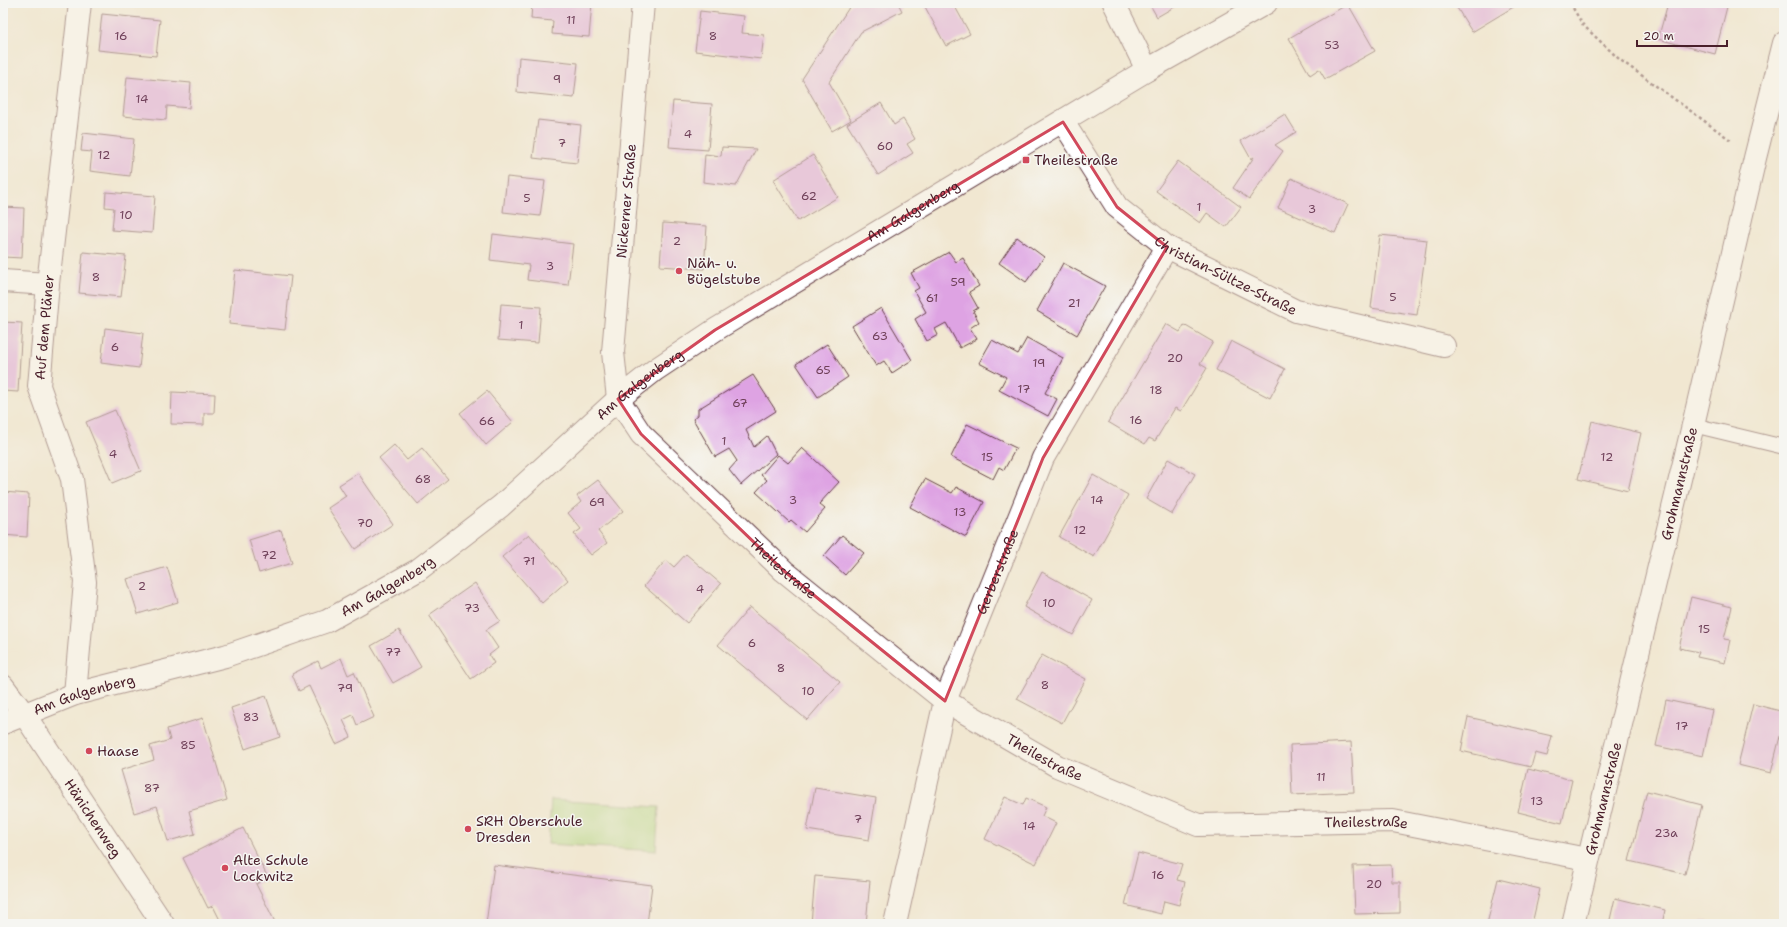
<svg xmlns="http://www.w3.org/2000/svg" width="1787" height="927" font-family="'Shantell Sans',sans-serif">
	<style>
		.green { fill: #aed782; stroke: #7c7b56 }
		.building { fill: #dea3e3 }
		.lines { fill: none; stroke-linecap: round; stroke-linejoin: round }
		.service-casing { stroke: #633d44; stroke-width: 16 }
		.minor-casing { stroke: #633d44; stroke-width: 24 }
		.secondary-casing { stroke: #633d44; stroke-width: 24 }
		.path { stroke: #633d44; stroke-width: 2.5; stroke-dasharray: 3 3; stroke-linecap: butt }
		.service { stroke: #fff; stroke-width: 14 }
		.minor { stroke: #fff; stroke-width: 22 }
		.secondary { stroke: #fff; stroke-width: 22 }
		.marked { fill: none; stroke: #d1495b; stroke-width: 3; stroke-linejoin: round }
		.poi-dot { fill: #d1495b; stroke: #f6f6f2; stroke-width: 1.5 }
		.labels { text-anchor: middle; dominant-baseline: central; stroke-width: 3; stroke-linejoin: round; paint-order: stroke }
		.number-label { font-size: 12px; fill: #6f4059 }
		.poi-label { font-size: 14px; fill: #4a1f2b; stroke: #f6f6f2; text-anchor: start }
		.street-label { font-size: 14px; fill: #4a1f2b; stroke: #f6f6f2 }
	</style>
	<rect width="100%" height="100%" fill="#f6f6f2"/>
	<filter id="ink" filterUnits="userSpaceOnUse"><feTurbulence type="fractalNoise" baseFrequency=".025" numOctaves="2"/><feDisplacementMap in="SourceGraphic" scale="8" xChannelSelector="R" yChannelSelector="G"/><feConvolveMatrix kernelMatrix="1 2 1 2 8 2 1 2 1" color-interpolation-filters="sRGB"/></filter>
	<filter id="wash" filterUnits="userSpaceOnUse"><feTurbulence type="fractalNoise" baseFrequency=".012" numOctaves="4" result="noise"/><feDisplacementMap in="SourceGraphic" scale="16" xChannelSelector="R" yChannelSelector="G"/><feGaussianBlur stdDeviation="0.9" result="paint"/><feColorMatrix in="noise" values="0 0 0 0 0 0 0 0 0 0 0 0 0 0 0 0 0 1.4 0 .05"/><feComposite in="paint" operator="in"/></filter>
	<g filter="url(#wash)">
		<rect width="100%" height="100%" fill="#f1e7d1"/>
		<!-- green -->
		<path class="green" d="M551,800L659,807L656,851L548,844Z"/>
		<g id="blocks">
			<!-- building -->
			<g class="building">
				<path d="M532,3H592L589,37L552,34L553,21L531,19Z"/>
				<path d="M852,3H898L902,11L861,32L829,82L851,120L832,131L802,79Z"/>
				<path d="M923,3H953L970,34L946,46Z"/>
				<path d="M1149,3H1181L1157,17Z"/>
				<path d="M1454,3H1520L1472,32Z"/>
				<path d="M1668,3H1728L1715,54L1658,39Z"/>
				<path d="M1348,4L1375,51L1325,79L1319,69L1310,75L1289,38Z"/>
				<path d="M700,11L744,16L742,33L764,35L761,59L695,51Z"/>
				<path d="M102,14L160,20L156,56L98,50Z"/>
				<path d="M519,57L578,63L574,98L517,92Z"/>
				<path d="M127,77L191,83L189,108L167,106L166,120L123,116Z"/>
				<path d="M673,101L712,104L708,150L669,147Z"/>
				<path d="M881,103L894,125L903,119L915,139L907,144L913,153L878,175L847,124Z"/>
				<path d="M1285,114L1296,132L1275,145L1283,151L1249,199L1233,188L1254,157L1251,159L1241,141Z"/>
				<path d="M538,120L581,125L577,163L533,158Z"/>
				<path d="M83,133L134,139L130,176L90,171L92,152L81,151Z"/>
				<path d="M722,147L756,149L736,186L703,182L705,154L721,156Z"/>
				<path d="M813,155L838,197L798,221L773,180Z"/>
				<path d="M1178,161L1241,207L1226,227L1207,213L1200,223L1156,191Z"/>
				<path d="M507,177L545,181L540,216L503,212Z"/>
				<path d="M1291,178L1348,204L1335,233L1278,208Z"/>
				<path d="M106,192L155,196L152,233L112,230L114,208L105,207Z"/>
				<path d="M3,207L24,208L22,258L3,257Z"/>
				<path d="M663,223L707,226L704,269L660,266Z"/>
				<path d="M493,234L573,244L568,285L527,280L529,265L490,260Z"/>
				<path d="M1380,235L1427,240L1417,315L1371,308Z"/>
				<path d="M1017,237L1044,257L1026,282L999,263Z"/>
				<path d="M83,252L126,256L121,297L79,293Z"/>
				<path d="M949,252L956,262L963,258L979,286L969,292L978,308L973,311L979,322L970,328L977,339L960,348L946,323L935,329L938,335L927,341L915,319L926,312L914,291L919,288L911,273Z"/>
				<path d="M1063,263L1105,286L1077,335L1037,311Z"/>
				<path d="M235,270L291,276L285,330L229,324Z"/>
				<path d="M501,304L541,307L538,343L498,340Z"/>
				<path d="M881,308L912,360L892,373L884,361L876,366L852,326Z"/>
				<path d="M3,322L22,323L18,392L3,391Z"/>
				<path d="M1166,324L1180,332L1184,325L1213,342L1200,364L1207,368L1181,411L1175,408L1155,441L1149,438L1145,444L1108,422Z"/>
				<path d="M105,328L143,333L139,368L101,363Z"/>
				<path d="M1027,338L1063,358L1045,393L1057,399L1048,416L999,390L1006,377L979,363L992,340L1018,354Z"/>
				<path d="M1231,341L1285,369L1270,398L1216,370Z"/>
				<path d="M827,344L848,377L818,397L796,364Z"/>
				<path d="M753,375L776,411L746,430L754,447L767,436L776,454L741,485L729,470L737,461L729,449L715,457L693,419L698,415V409Z"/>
				<path d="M487,391L513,422L486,445L460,413Z"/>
				<path d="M172,392L215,394L214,413H204V425L171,424Z"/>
				<path d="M115,410L141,471L112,483L86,422Z"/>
				<path d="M1592,421L1641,433L1628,491L1578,479Z"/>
				<path d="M967,424L1016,448L1004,470L999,467L993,479L951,457Z"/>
				<path d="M394,445L407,460L422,448L448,479L418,504L379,458Z"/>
				<path d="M802,448L839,482L819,504L825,509L805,532L791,520L789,522L756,492L767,480L761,475L778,455L788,463Z"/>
				<path d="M1168,459L1195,474L1172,514L1146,499Z"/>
				<path d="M358,473L393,524L355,549L328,508L346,496L339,485Z"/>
				<path d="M1093,475L1128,495L1094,557L1059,537Z"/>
				<path d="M925,479L952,493L956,487L984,502L966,537L910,507Z"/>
				<path d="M598,480L623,511L598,531L607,543L591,555L574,534L581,529L568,513L581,502L577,496Z"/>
				<path d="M3,492L29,494L27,537L3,535Z"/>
				<path d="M281,530L292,563L259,573L249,540Z"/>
				<path d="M529,534L568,580L542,603L502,557Z"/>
				<path d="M842,535L864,553L845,575L824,556Z"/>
				<path d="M686,554L721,584L687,623L644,586L666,560L674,567Z"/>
				<path d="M167,567L178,602L138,614L127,579Z"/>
				<path d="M1042,572L1092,600L1073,635L1024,607Z"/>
				<path d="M475,583L500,621L486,630L498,648L489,655L494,663L471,679L429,615Z"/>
				<path d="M1691,597L1732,607L1724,639L1730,640L1725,663L1697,657L1699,652L1679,648Z"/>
				<path d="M750,607L840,682L807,720L718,645Z"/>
				<path d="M399,630L421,667L393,683L371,646Z"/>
				<path d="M1042,655L1086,679L1062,723L1017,699Z"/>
				<path d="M341,658L348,675L354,672L374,717L357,725L353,715L343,720L351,737L336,744L309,686L299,691L292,674L318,661L321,668Z"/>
				<path d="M266,696L280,737L245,749L231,708Z"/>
				<path d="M1666,700L1713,710L1703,756L1656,746Z"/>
				<path d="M1753,704L1784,712V720L1771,773L1738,765Z"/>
				<path d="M1468,717L1552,736L1547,756L1535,753L1531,767L1461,751Z"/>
				<path d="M203,718L227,800L189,811L195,834L168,841L157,806L134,813L121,770L154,760L150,746L170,740L167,729Z"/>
				<path d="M1351,742L1354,792L1292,795L1290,745Z"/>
				<path d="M1528,769L1572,780L1562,823L1518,812Z"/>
				<path d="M815,788L876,798L869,840L807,830Z"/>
				<path d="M1647,791L1702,805L1685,874L1629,861Z"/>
				<path d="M1005,797L1023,805L1026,798L1046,807L1042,816L1056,823L1036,864L985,839Z"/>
				<path d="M243,828L268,878L256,884L276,924H222L213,906L208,908L183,858Z"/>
				<path d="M1138,853L1182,864L1177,880L1185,882L1179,905L1164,901L1161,914L1125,905Z"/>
				<path d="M494,865L652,885L647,924H486Z"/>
				<path d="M1391,865L1392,882H1400V913L1355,914L1353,866Z"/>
				<path d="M815,876L870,881L866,924H811Z"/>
				<path d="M1498,879L1540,889L1532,924H1487Z"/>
				<path d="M1615,898L1665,910L1662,924H1609Z"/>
				<path d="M1702,920L1719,923V924H1701Z"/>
				<path d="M323,921L343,923V924H323Z"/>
			</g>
		</g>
	</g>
	<g filter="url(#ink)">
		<use href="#blocks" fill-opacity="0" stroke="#633d44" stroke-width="1"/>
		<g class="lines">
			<!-- service casing -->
			<g class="service-casing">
				<path id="service" d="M1693,425L1784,447"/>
			</g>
			<!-- minor casing -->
			<g class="minor-casing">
				<g id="minor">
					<path id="s1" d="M643,3L613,352L618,399L641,434L784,571L945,701L1057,766L1198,825L1393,821L1587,859"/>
					<path d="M1114,3L1147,70"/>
					<path id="s2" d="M1063,122L1117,207L1167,247L1296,311L1444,346"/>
					<path d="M3,281L48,284"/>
					<path id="s3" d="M3,686L24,714L163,924"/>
					<path id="s4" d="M75,694L85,582L72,479L39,386L48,284L80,3"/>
					<path id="s5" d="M895,924L945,701L1043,458L1167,247"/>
					<path id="s6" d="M1573,924L1693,425L1755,158L1784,43"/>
				</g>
			</g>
			<!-- secondary casing -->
			<g class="secondary-casing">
				<g id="secondary">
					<path id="s7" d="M3,723L75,694L225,656L327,621L418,570L501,506L618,399L655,370L715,330L1147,70L1266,3"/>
				</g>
			</g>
			<!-- path -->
			<path class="path" d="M1570,3L1583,25L1619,59L1732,141"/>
			<!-- service -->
			<use href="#service" class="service"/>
			<!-- minor -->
			<use href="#minor" class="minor"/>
			<!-- secondary -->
			<use href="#secondary" class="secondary"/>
		</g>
	</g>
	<!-- marked area -->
	<path d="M0 0H1787V927H0ZM1063,122L1117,207L1167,247L1043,458L945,701L784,571L641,434L618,399L715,330Z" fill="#f1e7d1" fill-opacity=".55" fill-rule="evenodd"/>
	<path class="marked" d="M1063,122L1117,207L1167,247L1043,458L945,701L784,571L641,434L618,399L715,330Z"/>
	<!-- markers -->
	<g class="poi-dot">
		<rect x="1022" y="156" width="8" height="8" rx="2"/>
		<circle cx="679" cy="271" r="4"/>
		<circle cx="89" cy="751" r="4"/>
		<circle cx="468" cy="829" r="4"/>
		<circle cx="225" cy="868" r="4"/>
	</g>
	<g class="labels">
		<!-- number labels -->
		<g class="number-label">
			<text x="571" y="20">11</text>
			<text x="121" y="36">16</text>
			<text x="713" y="36">8</text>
			<text x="1332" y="45">53</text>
			<text x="557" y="79">9</text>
			<text x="142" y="99">14</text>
			<text x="688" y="134">4</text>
			<text x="562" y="143">7</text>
			<text x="885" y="146">60</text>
			<text x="104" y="155">12</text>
			<text x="809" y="196">62</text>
			<text x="527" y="198">5</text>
			<text x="1199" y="207">1</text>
			<text x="1312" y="209">3</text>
			<text x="126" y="215">10</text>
			<text x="677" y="241">2</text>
			<text x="550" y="266">3</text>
			<text x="96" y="277">8</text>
			<text x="958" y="282">59</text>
			<text x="1393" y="297">5</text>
			<text x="932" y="298">61</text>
			<text x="1074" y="303">21</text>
			<text x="521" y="325">1</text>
			<text x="880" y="336">63</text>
			<text x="115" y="347">6</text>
			<text x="1175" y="358">20</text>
			<text x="1039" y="363">19</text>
			<text x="823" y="370">65</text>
			<text x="1024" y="389">17</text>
			<text x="1156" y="390">18</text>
			<text x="740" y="403">67</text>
			<text x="1136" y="420">16</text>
			<text x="487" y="421">66</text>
			<text x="724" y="441">1</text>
			<text x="113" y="454">4</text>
			<text x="987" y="457">15</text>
			<text x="1607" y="457">12</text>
			<text x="423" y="479">68</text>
			<text x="793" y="500">3</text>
			<text x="1097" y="500">14</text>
			<text x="597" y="502">69</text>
			<text x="960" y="512">13</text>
			<text x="365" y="523">70</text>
			<text x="1080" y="530">12</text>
			<text x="269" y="555">72</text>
			<text x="529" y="561">71</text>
			<text x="142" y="586">2</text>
			<text x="700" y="589">4</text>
			<text x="1049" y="603">10</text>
			<text x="472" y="608">73</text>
			<text x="1704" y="629">15</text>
			<text x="752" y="643">6</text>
			<text x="393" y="652">77</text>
			<text x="781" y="668">8</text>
			<text x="1045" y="685">8</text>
			<text x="345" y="688">79</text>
			<text x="808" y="691">10</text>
			<text x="251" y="717">83</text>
			<text x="1682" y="726">17</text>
			<text x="188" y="745">85</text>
			<text x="1321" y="777">11</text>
			<text x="152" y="788">87</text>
			<text x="1537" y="801">13</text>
			<text x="858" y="819">7</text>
			<text x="1029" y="826">14</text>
			<text x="1666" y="833">23a</text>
			<text x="1158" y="875">16</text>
			<text x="1374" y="884">20</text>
		</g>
		<!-- poi labels -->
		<g class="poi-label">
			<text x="1034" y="160">Theilestraße</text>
			<text x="687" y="263">Näh- u.<tspan x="687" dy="16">Bügelstube</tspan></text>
			<text x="97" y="751">Haase</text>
			<text x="476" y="821">SRH Oberschule<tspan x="476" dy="16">Dresden</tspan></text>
			<text x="233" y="860">Alte Schule<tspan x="233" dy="16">Lockwitz</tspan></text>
		</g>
		<!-- street labels -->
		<g class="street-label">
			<text transform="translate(626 201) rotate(-85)">Nickerner Straße</text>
			<text stroke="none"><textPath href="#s7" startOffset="1058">Am Galgenberg</textPath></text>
			<text stroke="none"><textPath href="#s2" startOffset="230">Christian-Sültze-Straße</textPath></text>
			<text stroke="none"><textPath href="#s4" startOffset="374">Auf dem Pläner</textPath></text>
			<text stroke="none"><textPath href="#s7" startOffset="734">Am Galgenberg</textPath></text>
			<text stroke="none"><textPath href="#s6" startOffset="453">Grohmannstraße</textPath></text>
			<text stroke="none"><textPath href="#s1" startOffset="635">Theilestraße</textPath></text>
			<text stroke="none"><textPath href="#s5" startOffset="368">Gerberstraße</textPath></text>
			<text stroke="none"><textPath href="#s7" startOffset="410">Am Galgenberg</textPath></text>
			<text stroke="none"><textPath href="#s7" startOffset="86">Am Galgenberg</textPath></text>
			<text stroke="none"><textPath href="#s1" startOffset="959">Theilestraße</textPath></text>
			<text stroke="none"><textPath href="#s6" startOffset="129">Grohmannstraße</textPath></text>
			<text stroke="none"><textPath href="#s3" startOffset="160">Hänichenweg</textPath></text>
			<text stroke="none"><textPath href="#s1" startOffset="1295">Theilestraße</textPath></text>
		</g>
	</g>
	<!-- margin -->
	<rect width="1787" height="927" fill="none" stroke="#f6f6f2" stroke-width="16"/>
	<!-- scale -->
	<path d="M1637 40v6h90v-6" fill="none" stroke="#4a1f2b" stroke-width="2"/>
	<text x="1643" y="40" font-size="12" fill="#4a1f2b" stroke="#f6f6f2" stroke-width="3" paint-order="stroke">20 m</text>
</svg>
